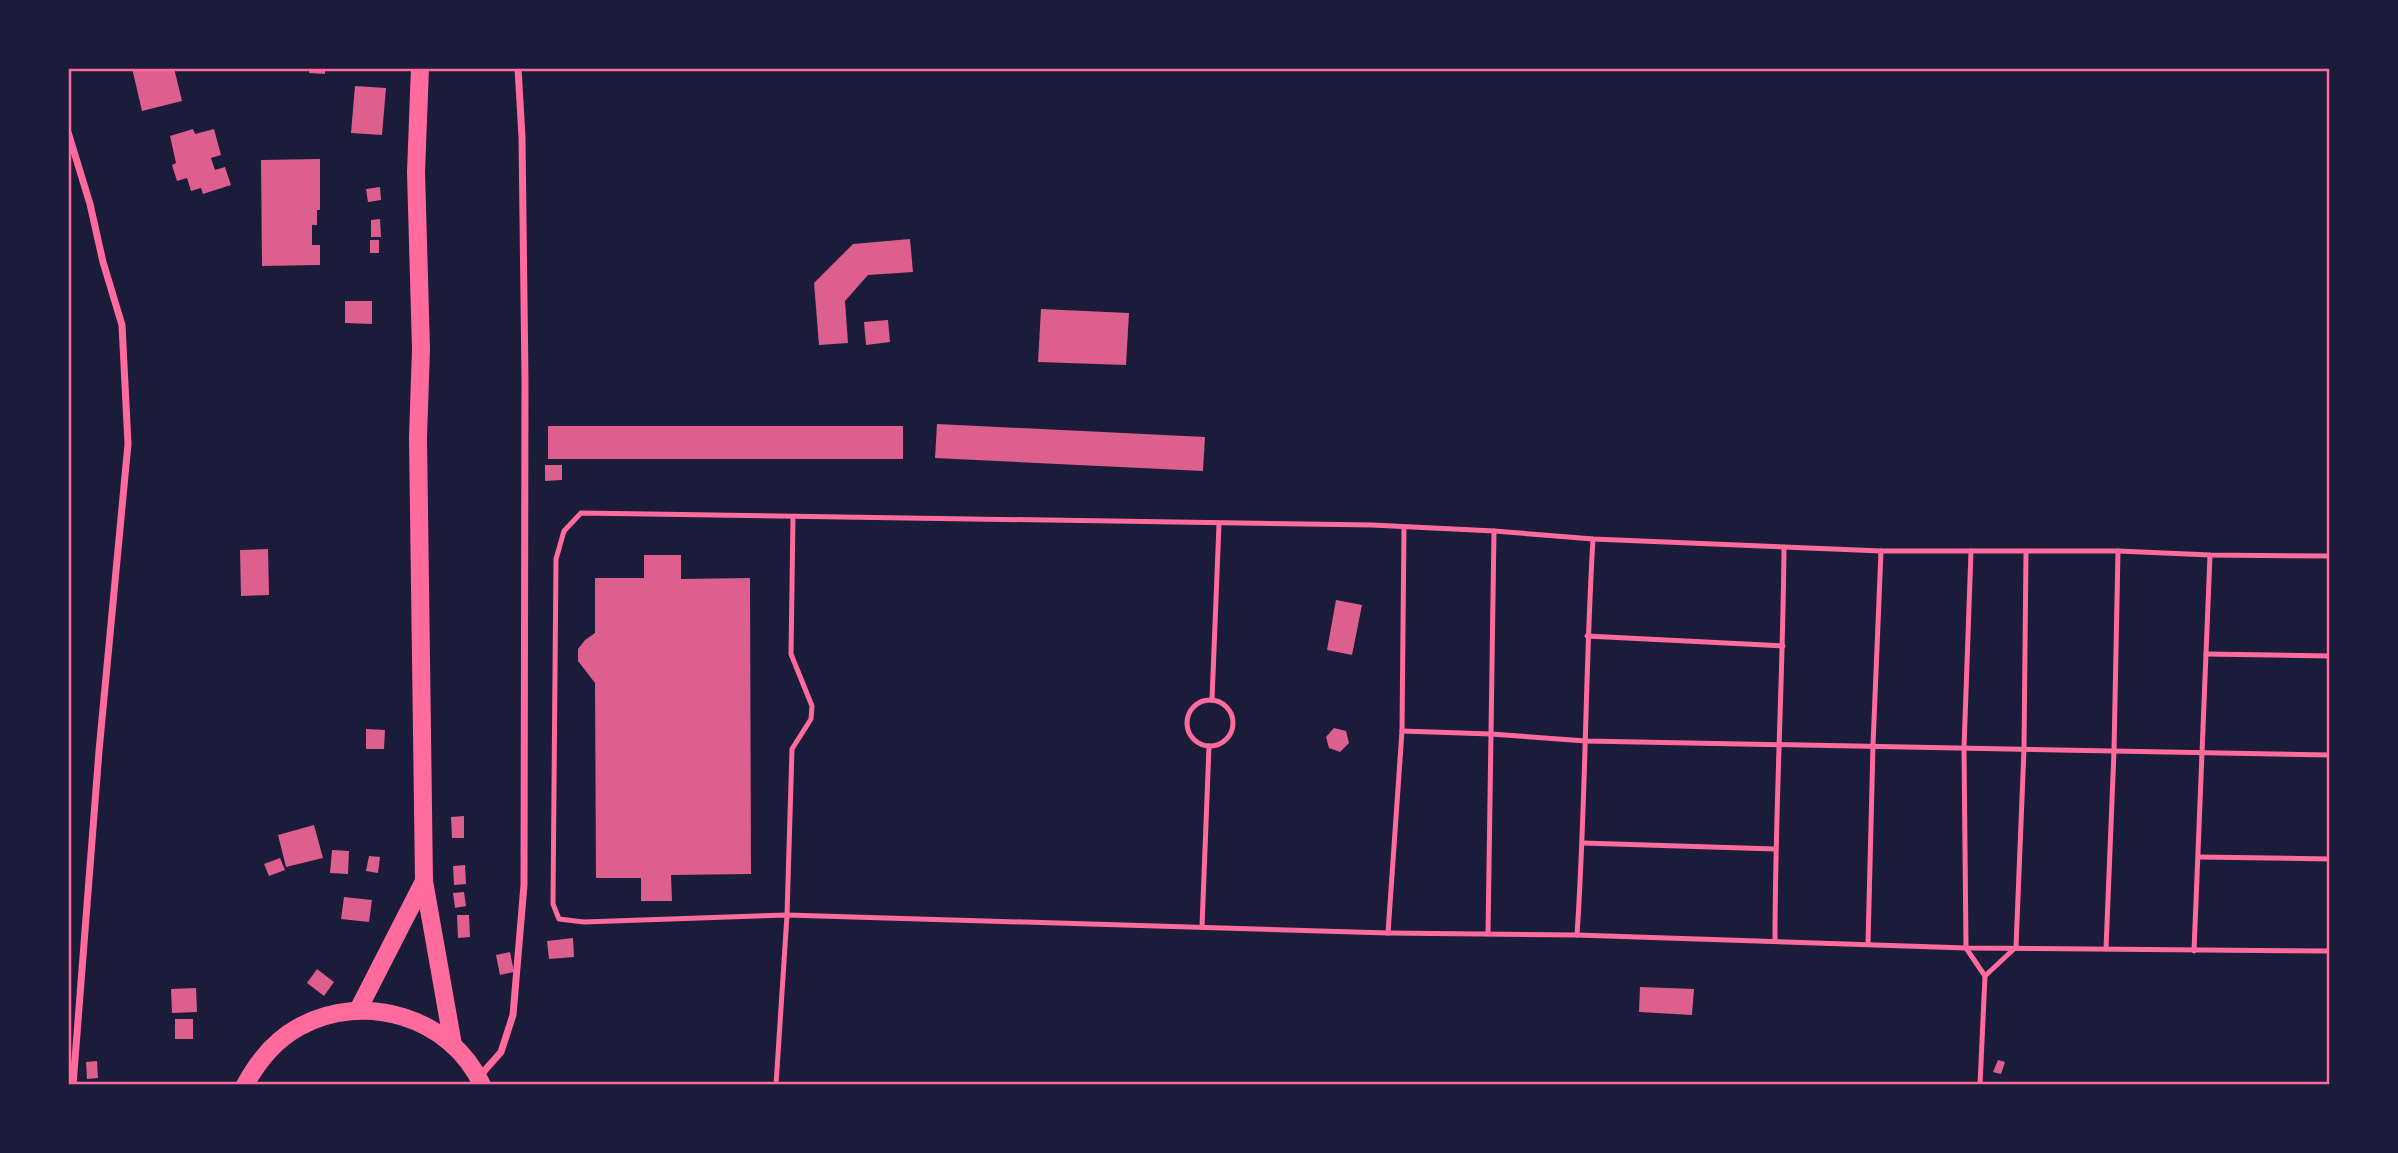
<svg xmlns="http://www.w3.org/2000/svg" width="2398" height="1153" font-family="'Golos Text',sans-serif">
	<style>
		.building { fill: #dd5f8e }
		.lines { fill: none; stroke-linecap: round; stroke-linejoin: round }
		.service { stroke: #ff6b9d; stroke-width: 5 }
		.minor { stroke: #ff6b9d; stroke-width: 7 }
		.primary { stroke: #ff6b9d; stroke-width: 18 }
		.neatline { fill: none; stroke: #ff6b9d; stroke-width: 2.5 }
	</style>
	<rect width="100%" height="100%" fill="#1b1b3a"/>
	<!-- building -->
	<g class="building">
		<path d="M132,68H174L182,101L142,111Z"/>
		<path d="M309,68H325V74L309,73Z"/>
		<path d="M355,86L386,88L382,135L351,133Z"/>
		<path d="M193,129L195,134L214,129L221,155L211,158L215,170L225,167L231,185L203,194L201,188L191,191L187,178L177,181L172,165L176,163L170,136Z"/>
		<path d="M320,159V210H317V225H312V245H320V265L262,266L261,160Z"/>
		<path d="M380,187L381,200L368,202L366,189Z"/>
		<path d="M380,219L381,237H371V220Z"/>
		<path d="M910,239L913,272L868,275L845,301L848,343L819,345L814,283L853,244Z"/>
		<rect x="370" y="240" width="9" height="13"/>
		<path d="M345,301H372V324L345,323Z"/>
		<path d="M1041,309L1129,313L1126,365L1038,362Z"/>
		<path d="M888,320L890,342L866,345L864,322Z"/>
		<path d="M937,424L1205,437L1203,471L935,458Z"/>
		<rect x="548" y="426" width="355" height="33"/>
		<path d="M545,465H562V480L545,481Z"/>
		<path d="M268,549L269,595L241,596L240,550Z"/>
		<path d="M644,555H681V579L750,578L751,874L671,875L672,901H641V878H596L595,683L578,661V649L585,640L595,633V578H644Z"/>
		<path d="M1336,600L1362,605L1352,655L1327,650Z"/>
		<path d="M1334,728L1346,731L1349,743L1340,752L1329,748L1326,737Z"/>
		<path d="M366,729L385,730L384,749H366Z"/>
		<path d="M464,816V838H452L451,817Z"/>
		<path d="M314,825L323,858L286,867L278,835Z"/>
		<path d="M332,850L349,851L348,874L330,873Z"/>
		<path d="M369,856L380,857L378,873L366,871Z"/>
		<path d="M280,858L285,870L269,876L264,864Z"/>
		<path d="M465,865L466,884L454,885L453,866Z"/>
		<path d="M464,892L466,906L455,908L453,893Z"/>
		<path d="M344,897L372,900L369,922L341,919Z"/>
		<path d="M457,915H469L470,937L458,938Z"/>
		<path d="M573,938L574,957L549,959L547,941Z"/>
		<path d="M510,952L514,972L500,975L496,955Z"/>
		<path d="M317,969L334,982L324,996L307,983Z"/>
		<path d="M1640,987L1694,989L1692,1015L1639,1012Z"/>
		<path d="M196,988L197,1012L172,1013L171,989Z"/>
		<rect x="175" y="1019" width="18" height="20"/>
		<path d="M1998,1060L2005,1062L2001,1074L1993,1072Z"/>
		<path d="M97,1061L98,1078L87,1079L86,1062Z"/>
	</g>
	<g class="lines">
		<!-- service -->
		<g class="service">
			<path d="M1971,551L1964,748L1966,948L1985,976L1980,1085"/>
			<path d="M2330,556L2210,555L2118,551H1881L1593,539L1494,531L1372,525L581,513L564,531L556,559L553,904L559,919L584,922L787,915L1388,933L1577,935L1966,948L2330,951"/>
			<path d="M1587,636L1783,646"/>
			<path d="M2206,654L2330,656"/>
			<path d="M1212,700L1219,524"/>
			<circle cx="1210" cy="723" r="23"/>
			<path d="M1402,731L1491,734L1586,741L2330,755"/>
			<path d="M1583,843L1775,849"/>
			<path d="M2199,857L2330,859"/>
			<path d="M1202,927L1209,746"/>
			<path d="M1388,933L1402,731L1404,527"/>
			<path d="M1488,934L1494,531"/>
			<path d="M1577,935C1586,803 1585,671 1593,539"/>
			<path d="M1775,941C1775,810 1783,679 1784,547"/>
			<path d="M1868,944L1873,745L1881,551"/>
			<path d="M2106,949L2114,751L2118,551"/>
			<path d="M2194,951L2210,555"/>
			<path d="M1985,976L2016,947L2024,749L2026,552"/>
			<path d="M776,1085L787,915L792,749L811,719L812,706L791,654L793,517"/>
		</g>
		<!-- minor -->
		<g class="minor">
			<path d="M68,132L90,204L103,262L122,325L128,444L99,751L73,1085"/>
			<path d="M479,1077L501,1052L513,1015L524,885L525,381L522,137L518,68"/>
		</g>
		<!-- primary -->
		<g class="primary">
			<path d="M420,68L416,172L421,349L418,437L424,881L453,1045"/>
			<path d="M358,1010L424,881"/>
			<path d="M245,1085C258,1061 275,1040 299,1027C364,991 451,1017 482,1085"/>
		</g>
	</g>
	<!-- border -->
	<rect width="2398" height="1153" fill="none" stroke="#1b1b3a" stroke-width="140"/>
	<rect x="70" y="70" width="2258" height="1013" class="neatline"/>
</svg>
